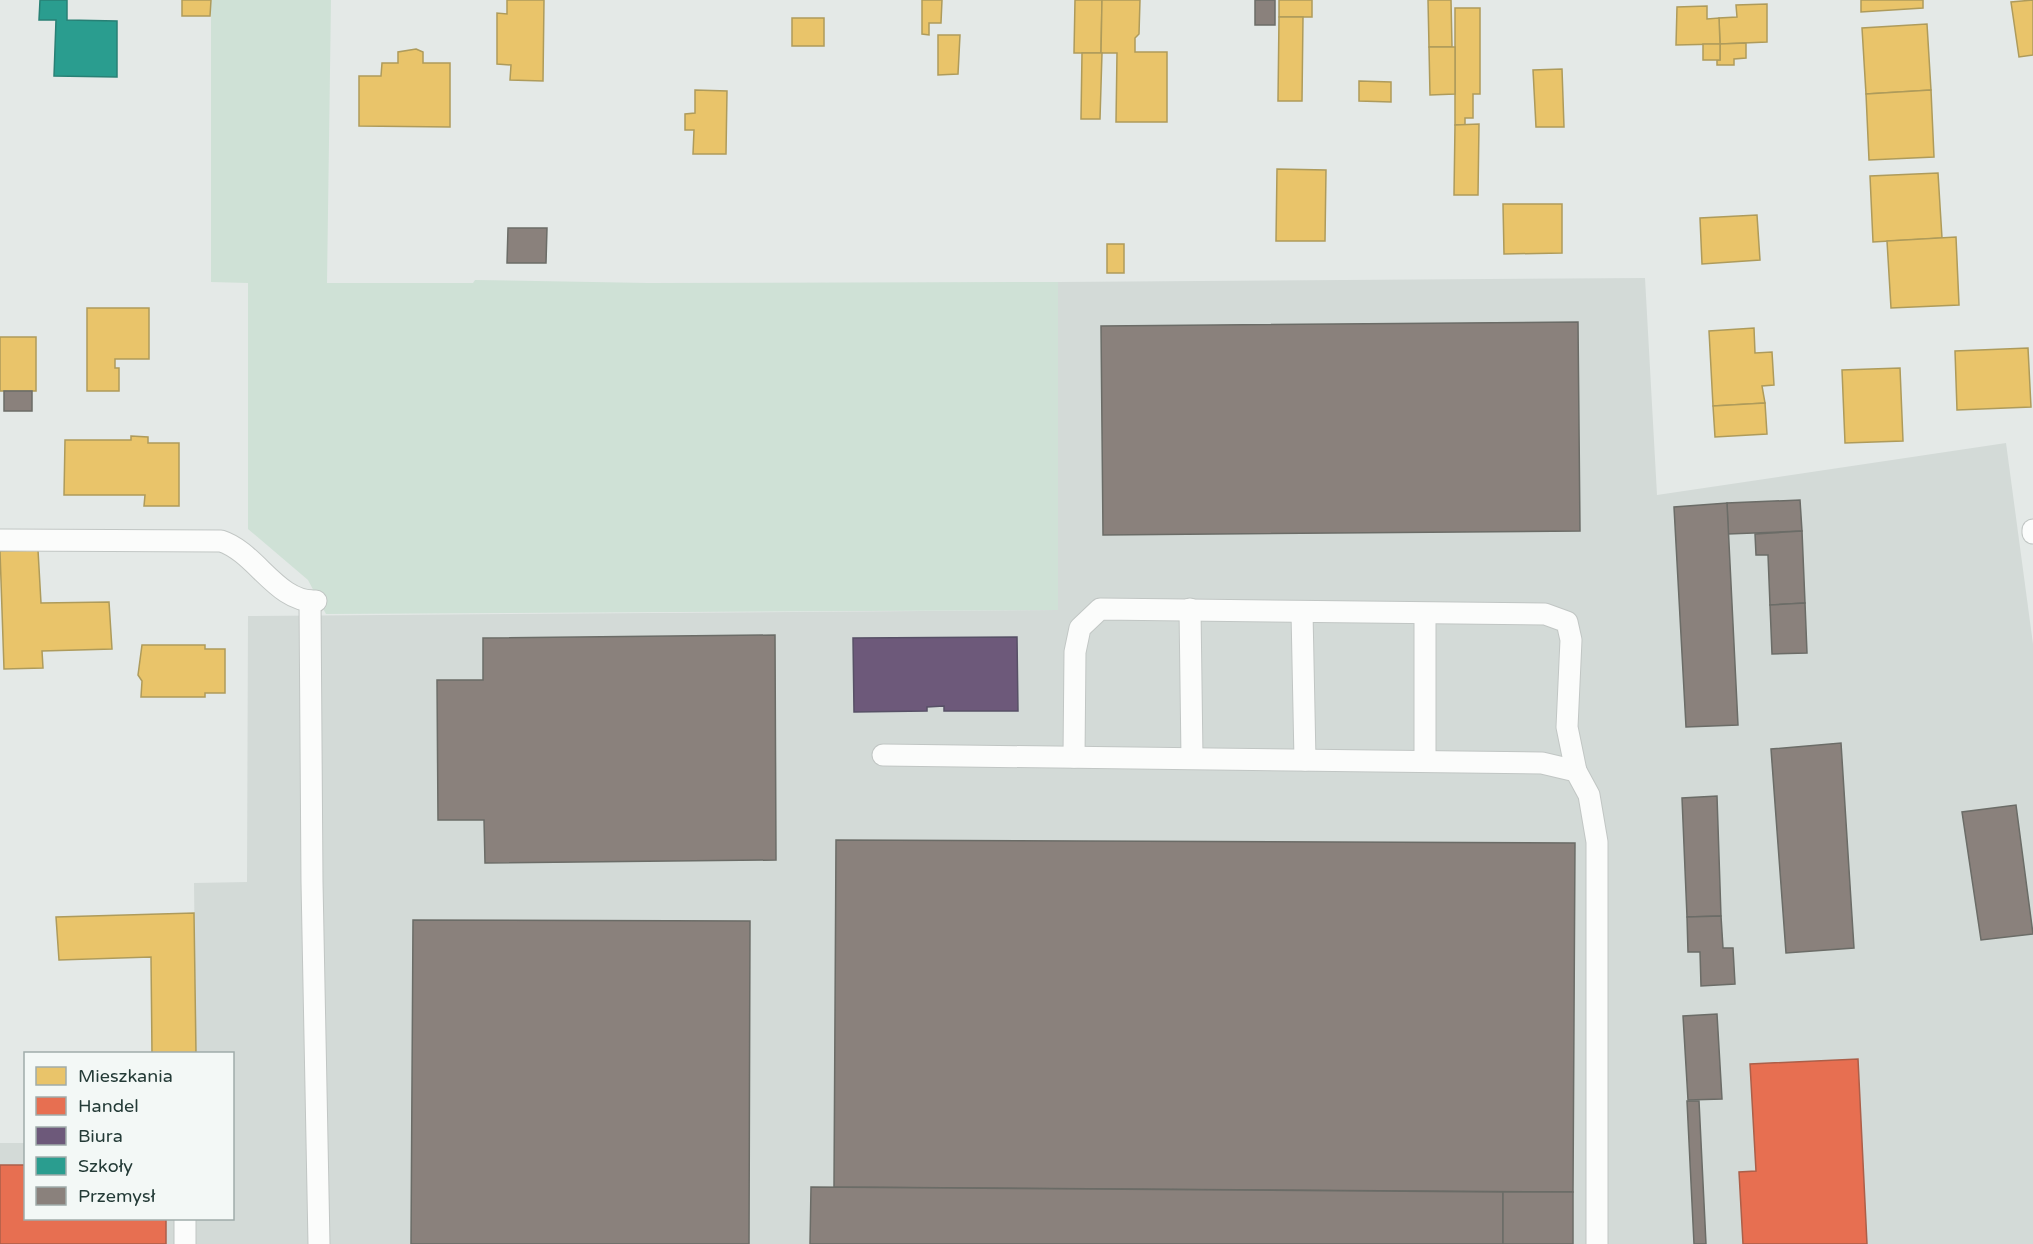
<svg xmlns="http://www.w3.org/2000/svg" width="2033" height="1244" font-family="'Varela Round',sans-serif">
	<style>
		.built { fill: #d3dad7 }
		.green { fill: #cfe1d6 }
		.homes { fill: #e9c46a; stroke: #ae9b5b; stroke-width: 1.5 }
		.shops { fill: #e76f51; stroke: #ac5f49; stroke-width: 1.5 }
		.offices { fill: #6d597a; stroke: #575066; stroke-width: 1.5 }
		.schools { fill: #2a9d8f; stroke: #288075; stroke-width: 1.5 }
		.industry { fill: #8a817c; stroke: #6b6c67; stroke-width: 1.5 }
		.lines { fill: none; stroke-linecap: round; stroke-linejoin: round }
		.lane-casing { stroke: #c1c6c4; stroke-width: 23 }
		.lane { stroke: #fbfcfb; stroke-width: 21 }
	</style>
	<rect width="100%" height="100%" fill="#e4e9e7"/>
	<!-- built -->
	<path class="built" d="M1645,278L1657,495L2006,443L2033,644V1244H0V1143H25L26,1218H232V1054L196,1053L194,883L247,882L248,616L1058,610V282Z"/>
	<!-- green -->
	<path class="green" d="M211,0H331L327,283H473L475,280L648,283L1058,282V610L326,614L308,580L248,529V283L211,282Z"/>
	<!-- homes -->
	<g class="homes">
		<path d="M182,0H211L210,16H182Z"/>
		<path d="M507,0H544L543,81L510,80L511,65L497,64V13L507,14Z"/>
		<path d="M922,0H942L941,23H929V35L922,34Z"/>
		<path d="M1075,0H1102L1101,53H1074Z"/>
		<path d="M1102,0H1140L1139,34L1135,38V52H1167V122H1116L1117,53H1101Z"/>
		<rect x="1279" y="0" width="33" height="17"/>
		<path d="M1428,0H1451L1452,47H1429Z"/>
		<path d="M1861,0H1923V8L1861,12Z"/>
		<path d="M2033,0V55L2019,57L2011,2Z"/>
		<path d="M1767,4V42L1720,44L1719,18L1737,17L1736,5Z"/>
		<path d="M1707,6V19L1719,18L1720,44L1676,45L1677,7Z"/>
		<path d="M1455,8H1480V94H1473V118H1465V125H1455Z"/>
		<path d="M1279,17H1303L1302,101H1278Z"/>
		<rect x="792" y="18" width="32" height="28"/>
		<path d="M1927,24L1931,90L1866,94L1862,28Z"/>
		<path d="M938,35H960L958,74L938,75Z"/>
		<path d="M1746,43V58L1734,59V65H1717V60H1720V44Z"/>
		<rect x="1703" y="44" width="17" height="16"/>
		<path d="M1429,47H1455V94L1430,95Z"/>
		<path d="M416,49L423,52V63H450V127L359,126V76H381L382,63H398V52Z"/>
		<path d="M1082,53H1102L1100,119H1081Z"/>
		<path d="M1562,69L1564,127H1536L1533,70Z"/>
		<path d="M1359,81L1391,82V102L1359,101Z"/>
		<path d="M695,90L727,91L726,154H693L694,130H685V114L695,113Z"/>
		<path d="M1931,90L1934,157L1869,160L1866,94Z"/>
		<path d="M1479,124L1478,195H1454L1455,125Z"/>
		<path d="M1277,169L1326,170L1325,241H1276Z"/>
		<path d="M1938,173L1942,238L1873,242L1870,176Z"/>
		<path d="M1503,204H1562V253L1504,254Z"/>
		<path d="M1757,215L1760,260L1702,264L1700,218Z"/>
		<path d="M1956,237L1959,305L1891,308L1887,241Z"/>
		<rect x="1107" y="244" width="17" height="29"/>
		<path d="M87,308H149V359H115V368H119V391H87Z"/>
		<path d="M1754,328L1755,353L1772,352L1774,385L1762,386L1765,403L1713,406L1709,331Z"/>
		<rect x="0" y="337" width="36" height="54"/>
		<path d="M2028,348L2031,407L1957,410L1955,351Z"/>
		<path d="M1900,368L1903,441L1845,443L1842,370Z"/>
		<path d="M1765,403L1767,434L1715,437L1713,406Z"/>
		<path d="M131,436L148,437V443H179V506H144L145,495H64L65,440H131Z"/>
		<path d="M38,550L41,603L109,602L112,649L42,651L43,668L4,669L0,551Z"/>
		<path d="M142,645H205V649H225V693H205V697H141L142,681L138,675Z"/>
		<path d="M194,913L196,1054H152L151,957L59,960L56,917Z"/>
	</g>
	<!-- shops -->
	<g class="shops">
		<path d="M1858,1059L1867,1244H1743L1739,1172L1756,1171L1750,1064Z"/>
		<path d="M0,1165H26V1218H166V1244H0Z"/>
	</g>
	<!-- offices -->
	<path class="offices" d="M1017,637L1018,711H944V706L927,707V711L854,712L853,638Z"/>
	<!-- schools -->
	<path class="schools" d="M40,0H67V20L117,21V77L54,76L56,20H39Z"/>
	<!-- industry -->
	<g class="industry">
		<rect x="1255" y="0" width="20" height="25"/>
		<path d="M508,228H547L546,263H507Z"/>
		<path d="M1578,322L1580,531L1103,535L1101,326Z"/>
		<rect x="4" y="391" width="28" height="20"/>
		<path d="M1800,500L1802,531L1728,534L1727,503Z"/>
		<path d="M1727,503L1738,725L1686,727L1674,507Z"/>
		<path d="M1802,531L1805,603L1770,605L1768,555H1756L1755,534Z"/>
		<path d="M1805,603L1807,653L1772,654L1770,605Z"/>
		<path d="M775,635L776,860L485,863L484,820H438L437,680H483V638Z"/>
		<path d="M1841,743L1854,948L1786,953L1771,749Z"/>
		<path d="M1717,796L1721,916L1687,917L1682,798Z"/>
		<path d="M2016,805L2033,934L1981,940L1962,812Z"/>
		<path d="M836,840L1575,843L1573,1192L834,1187Z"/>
		<path d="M1721,916L1723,948H1733L1735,984L1701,986L1700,952H1688L1687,917Z"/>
		<path d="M413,920L750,921L749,1244H411Z"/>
		<path d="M1717,1014L1722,1099L1688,1100L1683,1016Z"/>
		<path d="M1687,1101H1699L1706,1244H1694Z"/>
		<path d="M811,1187L1503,1192V1244H810Z"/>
		<rect x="1503" y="1192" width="70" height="52"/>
	</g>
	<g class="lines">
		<!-- lane casing -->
		<g class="lane-casing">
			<g id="lane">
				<path d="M2033,530V533"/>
				<path d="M0,540L221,541C256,552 277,603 316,601"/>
				<path d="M310,601L312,882L319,1244"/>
				<path d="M1190,609L1192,758"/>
				<path d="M1302,612L1305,760"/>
				<path d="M883,755L1542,763L1576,771L1589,795L1597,842V1244"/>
				<path d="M1074,757L1075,652L1080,628L1100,609L1545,614L1567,622L1571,640L1567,727L1576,771"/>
				<path d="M1425,761V614"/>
				<path d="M185,1218V1244"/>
			</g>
		</g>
		<!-- lane -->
		<use href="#lane" class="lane"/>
	</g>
	<!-- legend -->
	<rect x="24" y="1052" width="210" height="168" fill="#f3f8f6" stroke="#a0acaa" stroke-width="1.5"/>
	<rect x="36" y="1067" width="30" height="18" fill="#e9c46a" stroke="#a0acaa" stroke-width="1.5"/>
	<text x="78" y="1082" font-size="18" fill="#243b37">Mieszkania</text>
	<rect x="36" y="1097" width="30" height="18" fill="#e76f51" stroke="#a0acaa" stroke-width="1.5"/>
	<text x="78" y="1112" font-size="18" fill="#243b37">Handel</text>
	<rect x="36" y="1127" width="30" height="18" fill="#6d597a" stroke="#a0acaa" stroke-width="1.5"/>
	<text x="78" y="1142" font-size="18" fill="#243b37">Biura</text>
	<rect x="36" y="1157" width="30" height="18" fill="#2a9d8f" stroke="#a0acaa" stroke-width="1.5"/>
	<text x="78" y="1172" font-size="18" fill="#243b37">Szkoły</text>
	<rect x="36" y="1187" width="30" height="18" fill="#8a817c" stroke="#a0acaa" stroke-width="1.5"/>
	<text x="78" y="1202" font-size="18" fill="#243b37">Przemysł</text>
</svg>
